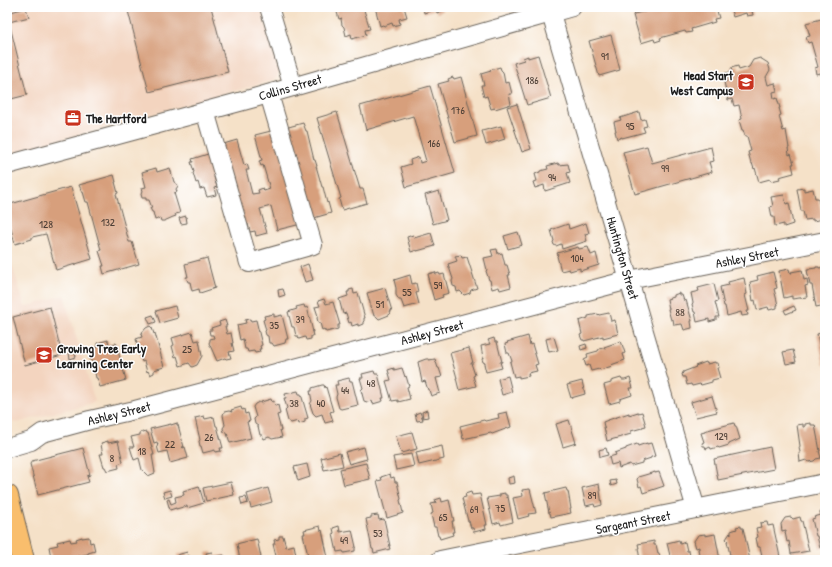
<svg xmlns="http://www.w3.org/2000/svg" width="832" height="567" font-family="'Patrick Hand',sans-serif">
	<style>
		.built { fill: #f3d4bf }
		.building { fill: #d79f7b }
		.lines { fill: none; stroke-linecap: round; stroke-linejoin: round }
		.minor-casing { stroke: #686158; stroke-width: 20 }
		.major-casing { stroke: #686158; stroke-width: 24 }
		.minor { stroke: #fff; stroke-width: 18 }
		.major { stroke: #f9be6d; stroke-width: 22 }
		.labels { text-anchor: middle; dominant-baseline: central; stroke-width: 3; stroke-linejoin: round; paint-order: stroke }
		.number-label { font-size: 11px; fill: #4b3d34 }
		.poi-label { font-size: 13px; font-weight: bold; fill: #1c1c1c; stroke: #fff; text-anchor: start }
		.street-label { font-size: 13px; fill: #1c1c1c; stroke: #fff }
	</style>
	<rect width="100%" height="100%" fill="#fff"/>
	<filter id="ink" filterUnits="userSpaceOnUse"><feTurbulence type="fractalNoise" baseFrequency=".025" numOctaves="2"/><feDisplacementMap in="SourceGraphic" scale="8" xChannelSelector="R" yChannelSelector="G"/><feConvolveMatrix kernelMatrix="1 2 1 2 8 2 1 2 1" color-interpolation-filters="sRGB"/></filter>
	<filter id="wash" filterUnits="userSpaceOnUse"><feTurbulence type="fractalNoise" baseFrequency=".012" numOctaves="4" result="noise"/><feDisplacementMap in="SourceGraphic" scale="16" xChannelSelector="R" yChannelSelector="G"/><feGaussianBlur stdDeviation="0.9" result="paint"/><feColorMatrix in="noise" values="0 0 0 0 0 0 0 0 0 0 0 0 0 0 0 0 0 1.4 0 .05"/><feComposite in="paint" operator="in"/></filter>
	<g filter="url(#wash)">
		<rect width="100%" height="100%" fill="#f5e1c8"/>
		<!-- built -->
		<g class="built">
			<path d="M7,7H261L279,72L276,78L271,81L7,155Z"/>
			<path d="M7,248L25,307L64,295L95,402L16,423L7,419Z"/>
		</g>
		<g id="blocks">
			<!-- building -->
			<g class="building">
				<path d="M127,7H211L228,72L149,92Z"/>
				<path d="M342,7H363L370,29L365,30L366,35L352,39L351,34L346,36L344,27L342,25L341,19L342,18L339,19L336,9Z"/>
				<path d="M375,7H404L407,17L399,19L400,24L393,26L392,23L384,26L383,25L380,26Z"/>
				<path d="M423,7H441L442,11L437,13L436,9L424,13Z"/>
				<path d="M656,7H720L721,10L717,11L719,18L714,19L715,22L691,29L692,32L686,33L685,31L660,38L661,40L655,42L654,39L641,43L633,15L634,14L642,12H645L644,11L654,8V9L657,8Z"/>
				<path d="M730,7H767L752,11L753,15L747,16L746,13L733,17Z"/>
				<path d="M26,8L29,17L9,22L27,95L7,100V13Z"/>
				<path d="M825,18V90L820,73L816,74L815,68L818,67L811,42L808,43L806,37L810,36L806,23Z"/>
				<path d="M611,35L620,70L599,76L589,41Z"/>
				<path d="M538,55L551,98L527,105L514,63L524,60L523,58L528,56V58Z"/>
				<path d="M760,58L768,63L770,70L766,77L768,85L775,83L777,91L773,92L774,99L777,98L780,108H779L781,115L779,116L783,131L786,130L789,148H788L789,155L791,154L794,164H792L794,173L779,177L780,179L771,181L770,179L759,182L755,168L754,169L752,163H751L748,152L751,151L747,136H745L743,130H742L739,120L742,119L739,105L734,106L732,99L728,100L724,82L727,81L725,73L732,72L731,68L738,66L739,70L749,67L753,60Z"/>
				<path d="M500,67L501,70L503,72L505,83L509,82L512,94H509L511,104L495,109V108L491,109L487,96L484,97L481,85H484L481,74L491,71L490,70Z"/>
				<path d="M453,77L454,79L461,77L477,136L455,142L438,84L449,81L448,79Z"/>
				<path d="M430,86L455,173L406,187L401,167L411,164L410,160L419,157L420,163L426,161L413,116L366,130L360,106Z"/>
				<path d="M517,104L531,149L522,152L507,107Z"/>
				<path d="M337,112L360,189H363L367,203L342,210L339,199L341,198L317,118Z"/>
				<path d="M639,112L641,120L645,119L647,126L643,127L645,132L622,138V137L617,139L615,131H616L614,122L621,120L620,118Z"/>
				<path d="M303,123L306,131H307L314,160H315L317,166H316L322,187H323L327,203L328,202L331,213L307,220L285,128Z"/>
				<path d="M501,126L505,139L486,145L482,131Z"/>
				<path d="M275,130L301,224L277,230L271,206L260,209L267,233L256,236L255,231L250,232L248,224L240,226L217,146L237,140L244,165L247,164L249,170H246L252,194L259,193L258,190L263,188L264,191L270,189L263,165L261,166L259,161L262,160L255,135Z"/>
				<path d="M647,146L652,163L711,147L714,161L709,162L712,172L635,194L623,152Z"/>
				<path d="M208,154L210,159L219,176L214,177L217,187L214,188L216,195L207,197L204,188L200,189L198,182L196,183L193,173L194,172L191,162H193L192,159Z"/>
				<path d="M558,163L559,165L568,164L570,172L567,173L570,183L545,191L544,185L535,188L533,182L537,181L535,174L540,172V171L548,169L547,166Z"/>
				<path d="M156,168L157,172L170,168L174,182L177,184L178,186L176,189L177,192L174,193L180,213L175,214L176,216L173,217L164,221H161L160,218L155,220L153,212H152L150,208H152L149,200H146V198H142L141,194L143,191L142,188L146,187L142,172Z"/>
				<path d="M114,175L116,182H115L118,193L116,194L129,242H132L139,264L104,274L102,266H104L99,251L101,250L88,202H86L83,192H82L79,185Z"/>
				<path d="M71,187L92,259L56,270L46,234L32,237V239L15,244L7,214V205Z"/>
				<path d="M804,188V191L813,189L815,198H818L823,219L813,221V219L805,220L803,211H801L797,189Z"/>
				<path d="M439,191L447,220L433,224L425,195Z"/>
				<path d="M784,195L786,204L789,203L793,224L784,227V224L775,226L774,217H772L770,207L773,206L771,197Z"/>
				<path d="M186,216L187,223L181,224L179,218Z"/>
				<path d="M586,223L589,233L585,234L587,241L562,249L561,244L556,246L554,245L553,242L554,241L551,230L568,224L569,229Z"/>
				<path d="M518,232L522,245L508,249L504,236Z"/>
				<path d="M431,233L435,246L417,251V250L411,252L407,237L413,235L414,238Z"/>
				<path d="M578,247L579,249L588,247L591,255L596,253L599,265L580,271V268L570,271L569,269L561,271L557,256L558,255L557,253Z"/>
				<path d="M497,249L498,254L502,253L505,265H507L510,275H508L511,287L500,290L499,287L492,289L490,280H489L486,271L487,270L484,258L493,256L491,250Z"/>
				<path d="M461,255L462,258L467,257L477,288L471,290L470,293L464,295L460,291L457,292L456,287L453,286L452,281L453,279L448,264L457,261L455,256Z"/>
				<path d="M207,258L215,288L200,293L199,289L192,291L190,282H188L186,277H188L185,264Z"/>
				<path d="M308,264L313,280L305,282L300,267Z"/>
				<path d="M816,267H819V268L825,267V309L822,310L821,306L816,307L812,285H810L807,270H809V269L816,268Z"/>
				<path d="M789,269L790,273H792L791,272L802,270L804,280L807,279L808,285L805,286L807,297L792,299V296L784,298L779,271Z"/>
				<path d="M435,272L436,274L439,273L440,275L444,274L449,293L442,295L443,297L434,300L428,278H429L428,274Z"/>
				<path d="M773,272L777,288L774,289L778,305H777V308L769,310L768,307L757,310L755,300L753,301L750,282L758,280L757,276Z"/>
				<path d="M410,275L412,284L416,283L418,292L416,293L419,304L404,308L401,300H399L396,295V288L394,280Z"/>
				<path d="M744,278L747,294L745,295L749,311H747L748,315L742,316L741,312L727,316L725,306H724L720,287L729,285L728,282Z"/>
				<path d="M714,284L718,301L715,302L719,317H716V320L709,322V319L697,322L695,312H694L692,304L693,303L691,293L699,291L698,288Z"/>
				<path d="M385,288L392,311H390L391,313L389,315L379,319L376,316H374L372,309L370,307V303L367,293Z"/>
				<path d="M283,289L285,295L279,297L278,290Z"/>
				<path d="M353,289L354,294L358,293L365,318H364V321L363,322V324L358,326V324L352,326L351,322L349,323L346,313L343,314L339,299L348,296L347,292H349V290Z"/>
				<path d="M679,293V295H682L684,301L686,300L692,321H691L692,328L684,330L682,324L674,325L673,319L671,320L668,309H669L667,299L674,297V295Z"/>
				<path d="M324,299L326,304L333,302L340,325H338V329L326,332L324,329L322,330L320,323L318,322L317,318L318,316L315,307L320,306L318,301Z"/>
				<path d="M304,305L305,308L307,307L313,332H312L313,336H311V339L306,340L305,337L299,339L298,336H296L294,327H292L288,312L297,309L296,307Z"/>
				<path d="M175,306L178,318L160,323L156,311Z"/>
				<path d="M794,306L796,310L786,314L784,310Z"/>
				<path d="M50,307L62,355L25,365L13,317Z"/>
				<path d="M609,313L611,321L615,320L618,334L603,338V336L584,341V340H582L580,335L582,334L579,321L588,318V316L598,314L599,315Z"/>
				<path d="M274,314V317L282,315L288,339H286L285,343L274,346L272,343H269L268,336L266,335L265,331L266,330L263,320L265,319L264,316Z"/>
				<path d="M153,315L156,322L150,324L147,317Z"/>
				<path d="M250,319L251,321L256,320L262,345L260,346L261,349H259L260,352L255,353L254,351L248,352L247,349H245L243,339L240,340L237,325L246,323L245,320Z"/>
				<path d="M225,320L227,326H225L227,334L231,333L233,343H232L234,351L229,352L231,358L226,359L225,358L217,361L209,343L210,341V339L214,338L213,335H210L209,330H212L211,328L220,325L219,322Z"/>
				<path d="M150,326L152,328L154,334L155,333L164,367L154,370V373L150,375L148,371L147,372L144,361L142,362L136,339L142,337L141,334L146,328Z"/>
				<path d="M192,332L195,341L199,340L202,356L197,365L192,367L189,363L180,366L177,356L175,357L172,346L174,345L172,338Z"/>
				<path d="M825,332V365H824L817,334Z"/>
				<path d="M528,336L530,345L532,344L538,364L535,365L537,371L528,373L529,376L519,378V376L514,377L510,362L512,361L509,353H507L505,344L508,343L507,342Z"/>
				<path d="M554,337L558,350L549,352L546,339Z"/>
				<path d="M494,338L495,342H497L502,362H500L502,368L486,372L484,364H485V363L483,362L482,359L483,358L481,346L490,344L488,340Z"/>
				<path d="M108,340L109,345L116,343L126,380L100,387L97,378H96L93,361H91L88,350L98,347L97,343Z"/>
				<path d="M621,341L625,353L623,354L625,360L611,365L612,366L600,370L599,369L591,371L589,365L586,366L584,360L588,358L587,354L598,351L599,349L603,348L605,349L604,347Z"/>
				<path d="M586,344L587,348L581,350L580,346Z"/>
				<path d="M469,348L473,363H471L475,375L473,376L476,386L459,390L456,378H457L450,353Z"/>
				<path d="M793,350L796,362L786,364L783,352Z"/>
				<path d="M74,351L76,357L70,359L69,353Z"/>
				<path d="M426,359H429V360L435,359L438,368H439L442,377L436,378L440,393L431,396L429,390H428L425,381L422,382L418,362Z"/>
				<path d="M706,362L707,364L715,362V363H718L719,368H717L720,378L712,380V382L701,385L700,384L692,386L691,384L687,385L685,377H683L682,374L683,373V372L696,367L695,366Z"/>
				<path d="M394,368V370L402,368L405,377L406,376L409,386L407,387L410,399L398,402V400L392,401L386,381L391,380L388,370Z"/>
				<path d="M374,371L375,374H378L384,398H382L383,401L373,404L372,401L367,402L364,401L361,390L363,388L360,378H363L362,374Z"/>
				<path d="M508,376L512,392L502,395L498,379Z"/>
				<path d="M349,378L350,381H352L358,405L341,409L339,408L336,397L337,394L335,385H338L337,381Z"/>
				<path d="M621,378L622,380H625L630,378L633,388H630L632,395L620,399V401L609,404L604,385L611,383V381Z"/>
				<path d="M582,381L585,394L571,398L567,385Z"/>
				<path d="M322,385H324L325,388L326,387L333,411L330,412L333,421L325,423L322,414L316,416L313,413L310,404L312,401L310,391H312V388Z"/>
				<path d="M298,391L299,394H301L308,418L305,419V422L299,424L298,421L291,423L288,421L285,410L287,408L284,398H286L285,394Z"/>
				<path d="M712,396L717,412L696,417L691,402Z"/>
				<path d="M271,399L272,402L274,401L275,406L278,405L280,414L277,415L281,430H280L282,437L272,439L269,437L264,439L262,435H260L258,426L255,424L254,419L256,417L253,407L255,404L259,402L262,404L261,402Z"/>
				<path d="M241,407L242,410L244,409L245,414L248,413L250,421L247,422L251,438L230,443L227,433L224,432L223,428L225,425L223,415L224,412L229,411L232,412L231,410Z"/>
				<path d="M427,410L428,417L423,418L422,412Z"/>
				<path d="M420,412L423,420L417,421L415,414Z"/>
				<path d="M507,412L511,427L492,434L491,433L463,439L460,426L484,420L485,421L499,418L498,414Z"/>
				<path d="M638,412V413L642,412L646,426L642,427V428L631,431V434L607,441L603,422L608,420L629,413V415Z"/>
				<path d="M204,416L205,419L214,417L216,426H217L223,448H220L221,451L215,452V450L203,453L201,446H200L199,441L200,440L195,418Z"/>
				<path d="M569,420L576,443L563,447L556,424Z"/>
				<path d="M177,423V425H178L184,447H182L183,448L185,447L188,458L170,463L167,451L159,453L157,446L158,445L157,442L154,443L150,429L171,424V425Z"/>
				<path d="M734,423L735,426H736L740,439L729,444V445L719,448L718,447L711,449L710,447L706,449L705,446H703L702,443L704,442L701,433L705,432L704,431Z"/>
				<path d="M811,423V425H815L820,451H819L821,458L816,459L814,461L809,462L806,460L800,462L799,453H801L800,452L799,448L800,446L797,425L803,424V427H805V424Z"/>
				<path d="M146,431L147,433H148L154,455H152L155,473L148,476L142,470L139,458L134,460L130,447H134L131,437L140,435V433Z"/>
				<path d="M412,432L417,449L401,453L396,436Z"/>
				<path d="M108,441V443L118,441L123,462L118,464L119,468L107,471L105,467H104L100,454H103L101,445H102L101,443Z"/>
				<path d="M647,443V444L651,443L655,456L651,457V458L642,461V463L631,466L630,464L619,468L618,463L611,465L609,457L616,455L615,453L626,449V448L637,444L638,446Z"/>
				<path d="M442,446L444,459L419,465L416,452Z"/>
				<path d="M364,447L367,459L349,464L345,452Z"/>
				<path d="M770,447L774,469L718,480L714,459Z"/>
				<path d="M83,448L90,475L87,476L89,482L38,495L30,464L32,461Z"/>
				<path d="M606,448L608,455L600,457L599,450Z"/>
				<path d="M340,453L343,466L324,470L321,458Z"/>
				<path d="M411,454L414,466L396,470L393,457Z"/>
				<path d="M366,463L370,479L344,485L340,469Z"/>
				<path d="M307,464L310,477L298,481L294,467Z"/>
				<path d="M655,472V473L659,472L664,486L643,493L641,486L639,487L637,479L638,478V477Z"/>
				<path d="M390,474L391,478L394,477L395,482H397L401,499L400,500L403,513L387,518L377,481L382,480L381,477Z"/>
				<path d="M514,476L515,483L509,484L508,478Z"/>
				<path d="M616,480L617,484L611,486L610,481Z"/>
				<path d="M231,482L234,495L206,501L203,488Z"/>
				<path d="M599,484L602,505L595,507L594,504L586,506L582,488Z"/>
				<path d="M199,486L204,503L187,508V506L176,509V508L170,510L167,500L169,499L171,504L176,502L175,497L184,495L183,491Z"/>
				<path d="M268,488L272,502L251,508L247,494Z"/>
				<path d="M566,488L567,491H568L571,509H570L571,513L551,517L550,513H549L545,493Z"/>
				<path d="M530,489L536,513L528,514L529,516L518,519L513,498L523,496L522,490Z"/>
				<path d="M170,490L172,496L165,498L163,492Z"/>
				<path d="M471,492L472,495L480,494L487,525H485L486,529L474,532L473,528H471L469,521H468L462,498L466,497L465,494Z"/>
				<path d="M505,493V495H507V498L508,497L513,522L501,525L500,522L493,524L487,498L500,496V494Z"/>
				<path d="M246,497L248,503L242,505L240,498Z"/>
				<path d="M441,498L442,502L449,500L454,521H452L454,532H452L453,535L440,539L439,536H438L436,527H434L431,514L433,513L431,504L436,503L435,500Z"/>
				<path d="M825,511V547L820,548L817,536H816L812,519L815,518L814,517L821,515L820,512Z"/>
				<path d="M378,515L379,520L384,519L390,546H389L390,549L374,553L373,549H372L366,519L371,518V516Z"/>
				<path d="M791,517L793,519L800,517L801,521H802L809,551L791,554L789,541L787,542L785,532H786V530L782,531L781,524L785,518Z"/>
				<path d="M767,522L768,526L773,525L780,557L774,558L775,560H769L768,558L763,560L760,547H758L756,538L758,537L756,528L761,527L760,523Z"/>
				<path d="M320,526L321,531L322,530L328,558L327,559V560H309L303,534H305L304,530Z"/>
				<path d="M339,526L340,532L352,530L356,547H355V551L344,553L343,551L337,552L333,534L334,533L333,528Z"/>
				<path d="M741,526V528H743L750,560H732L731,555H730L727,541H728L726,539L730,533L731,534V531L737,529L736,527Z"/>
				<path d="M705,534V536L715,534L720,560H702V558L700,559L698,549H699V547L696,548L694,541L698,535Z"/>
				<path d="M279,536H283L286,547L294,545L297,560H277L273,544H275L274,540L279,539Z"/>
				<path d="M82,537V538L89,537L90,543L93,542L95,551L88,553V554L75,557V559L73,560H50L49,558L51,557L49,547L58,545L57,542L70,539L71,542L77,541L76,539Z"/>
				<path d="M257,539L261,557H260V560H240L237,544L240,543Z"/>
				<path d="M679,540L680,544L685,542L687,551H689L691,560H671L667,543Z"/>
				<path d="M654,541V545H656L658,553H659L661,560H640L638,548H639L638,544Z"/>
				<path d="M187,552L188,556H190L191,560H172L178,558L177,555Z"/>
				<path d="M212,552L213,557L224,555L226,560H208L206,553Z"/>
			</g>
		</g>
	</g>
	<g filter="url(#ink)">
		<use href="#blocks" fill-opacity="0" stroke="#686158" stroke-width="1"/>
		<g class="lines">
			<!-- minor casing -->
			<g class="minor-casing">
				<g id="minor">
					<path d="M269,7L293,87"/>
					<path d="M549,7L696,509"/>
					<path d="M205,111L249,263L313,245L269,94"/>
					<path d="M7,165L254,98L572,7"/>
					<path d="M7,448L31,441L42,433L90,420L135,410L629,280L825,241"/>
					<path d="M440,560L825,483"/>
				</g>
			</g>
			<!-- major casing -->
			<g class="major-casing">
				<path id="major" d="M7,496L23,560"/>
			</g>
			<!-- minor -->
			<use href="#minor" class="minor"/>
			<!-- major -->
			<use href="#major" class="major"/>
		</g>
	</g>
	<!-- icons -->
	<defs>
		<g id="school-square" transform="scale(0.9)"><rect x="-9" y="-9" width="18" height="18" rx="4" fill="#c8321e" stroke="#fff"/><path d="M0-5L7-2L0 1L-7-2ZM-4 1L0 2.5L4 1V4Q0 6-4 4Z" fill="#fff"/></g>
		<g id="office-square" transform="scale(0.9)"><rect x="-9" y="-9" width="18" height="18" rx="4" fill="#c8321e" stroke="#fff"/><path d="M-6-3h4V-5.5h4V-3h4V5H-6ZM-1-4.5V-3h2v-1.5ZM-6 0V1H6V0Z" fill="#fff"/></g>
	</defs>
	<g fill-rule="evenodd">
		<use href="#school-square" x="746" y="82"/>
		<use href="#office-square" x="73" y="118"/>
		<use href="#school-square" x="44" y="355"/>
	</g>
	<g class="labels">
		<!-- number labels -->
		<g class="number-label">
			<text x="605" y="56">91</text>
			<text x="532" y="80">186</text>
			<text x="458" y="110">176</text>
			<text x="630" y="126">95</text>
			<text x="434" y="143">166</text>
			<text x="665" y="168">99</text>
			<text x="552" y="177">94</text>
			<text x="108" y="222">132</text>
			<text x="46" y="224">128</text>
			<text x="577" y="258">104</text>
			<text x="438" y="285">59</text>
			<text x="407" y="292">55</text>
			<text x="380" y="304">51</text>
			<text x="680" y="312">88</text>
			<text x="300" y="319">39</text>
			<text x="274" y="325">35</text>
			<text x="187" y="349">25</text>
			<text x="371" y="383">48</text>
			<text x="345" y="390">44</text>
			<text x="294" y="403">38</text>
			<text x="321" y="403">40</text>
			<text x="721" y="436">129</text>
			<text x="209" y="437">26</text>
			<text x="170" y="444">22</text>
			<text x="142" y="451">18</text>
			<text x="112" y="458">8</text>
			<text x="592" y="495">89</text>
			<text x="500" y="508">75</text>
			<text x="474" y="509">69</text>
			<text x="443" y="517">65</text>
			<text x="378" y="533">53</text>
			<text x="344" y="540">49</text>
		</g>
		<!-- poi labels -->
		<g class="poi-label">
			<text x="733" y="75" text-anchor="end">Head Start<tspan x="733" dy="15">West Campus</tspan></text>
			<text x="86" y="118">The Hartford</text>
			<text x="57" y="348">Growing Tree Early<tspan x="57" dy="15">Learning Center</tspan></text>
		</g>
		<!-- street labels -->
		<g class="street-label">
			<text transform="translate(290 87) rotate(-16)">Collins Street</text>
			<text transform="translate(747 257) rotate(-11)">Ashley Street</text>
			<text transform="translate(623 258) rotate(74)">Huntington Street</text>
			<text transform="translate(432 332) rotate(-15)">Ashley Street</text>
			<text transform="translate(119 413) rotate(-14)">Ashley Street</text>
			<text transform="translate(633 522) rotate(-11)">Sargeant Street</text>
		</g>
	</g>
	<!-- margin -->
	<rect width="832" height="567" fill="none" stroke="#fff" stroke-width="24"/>
</svg>
